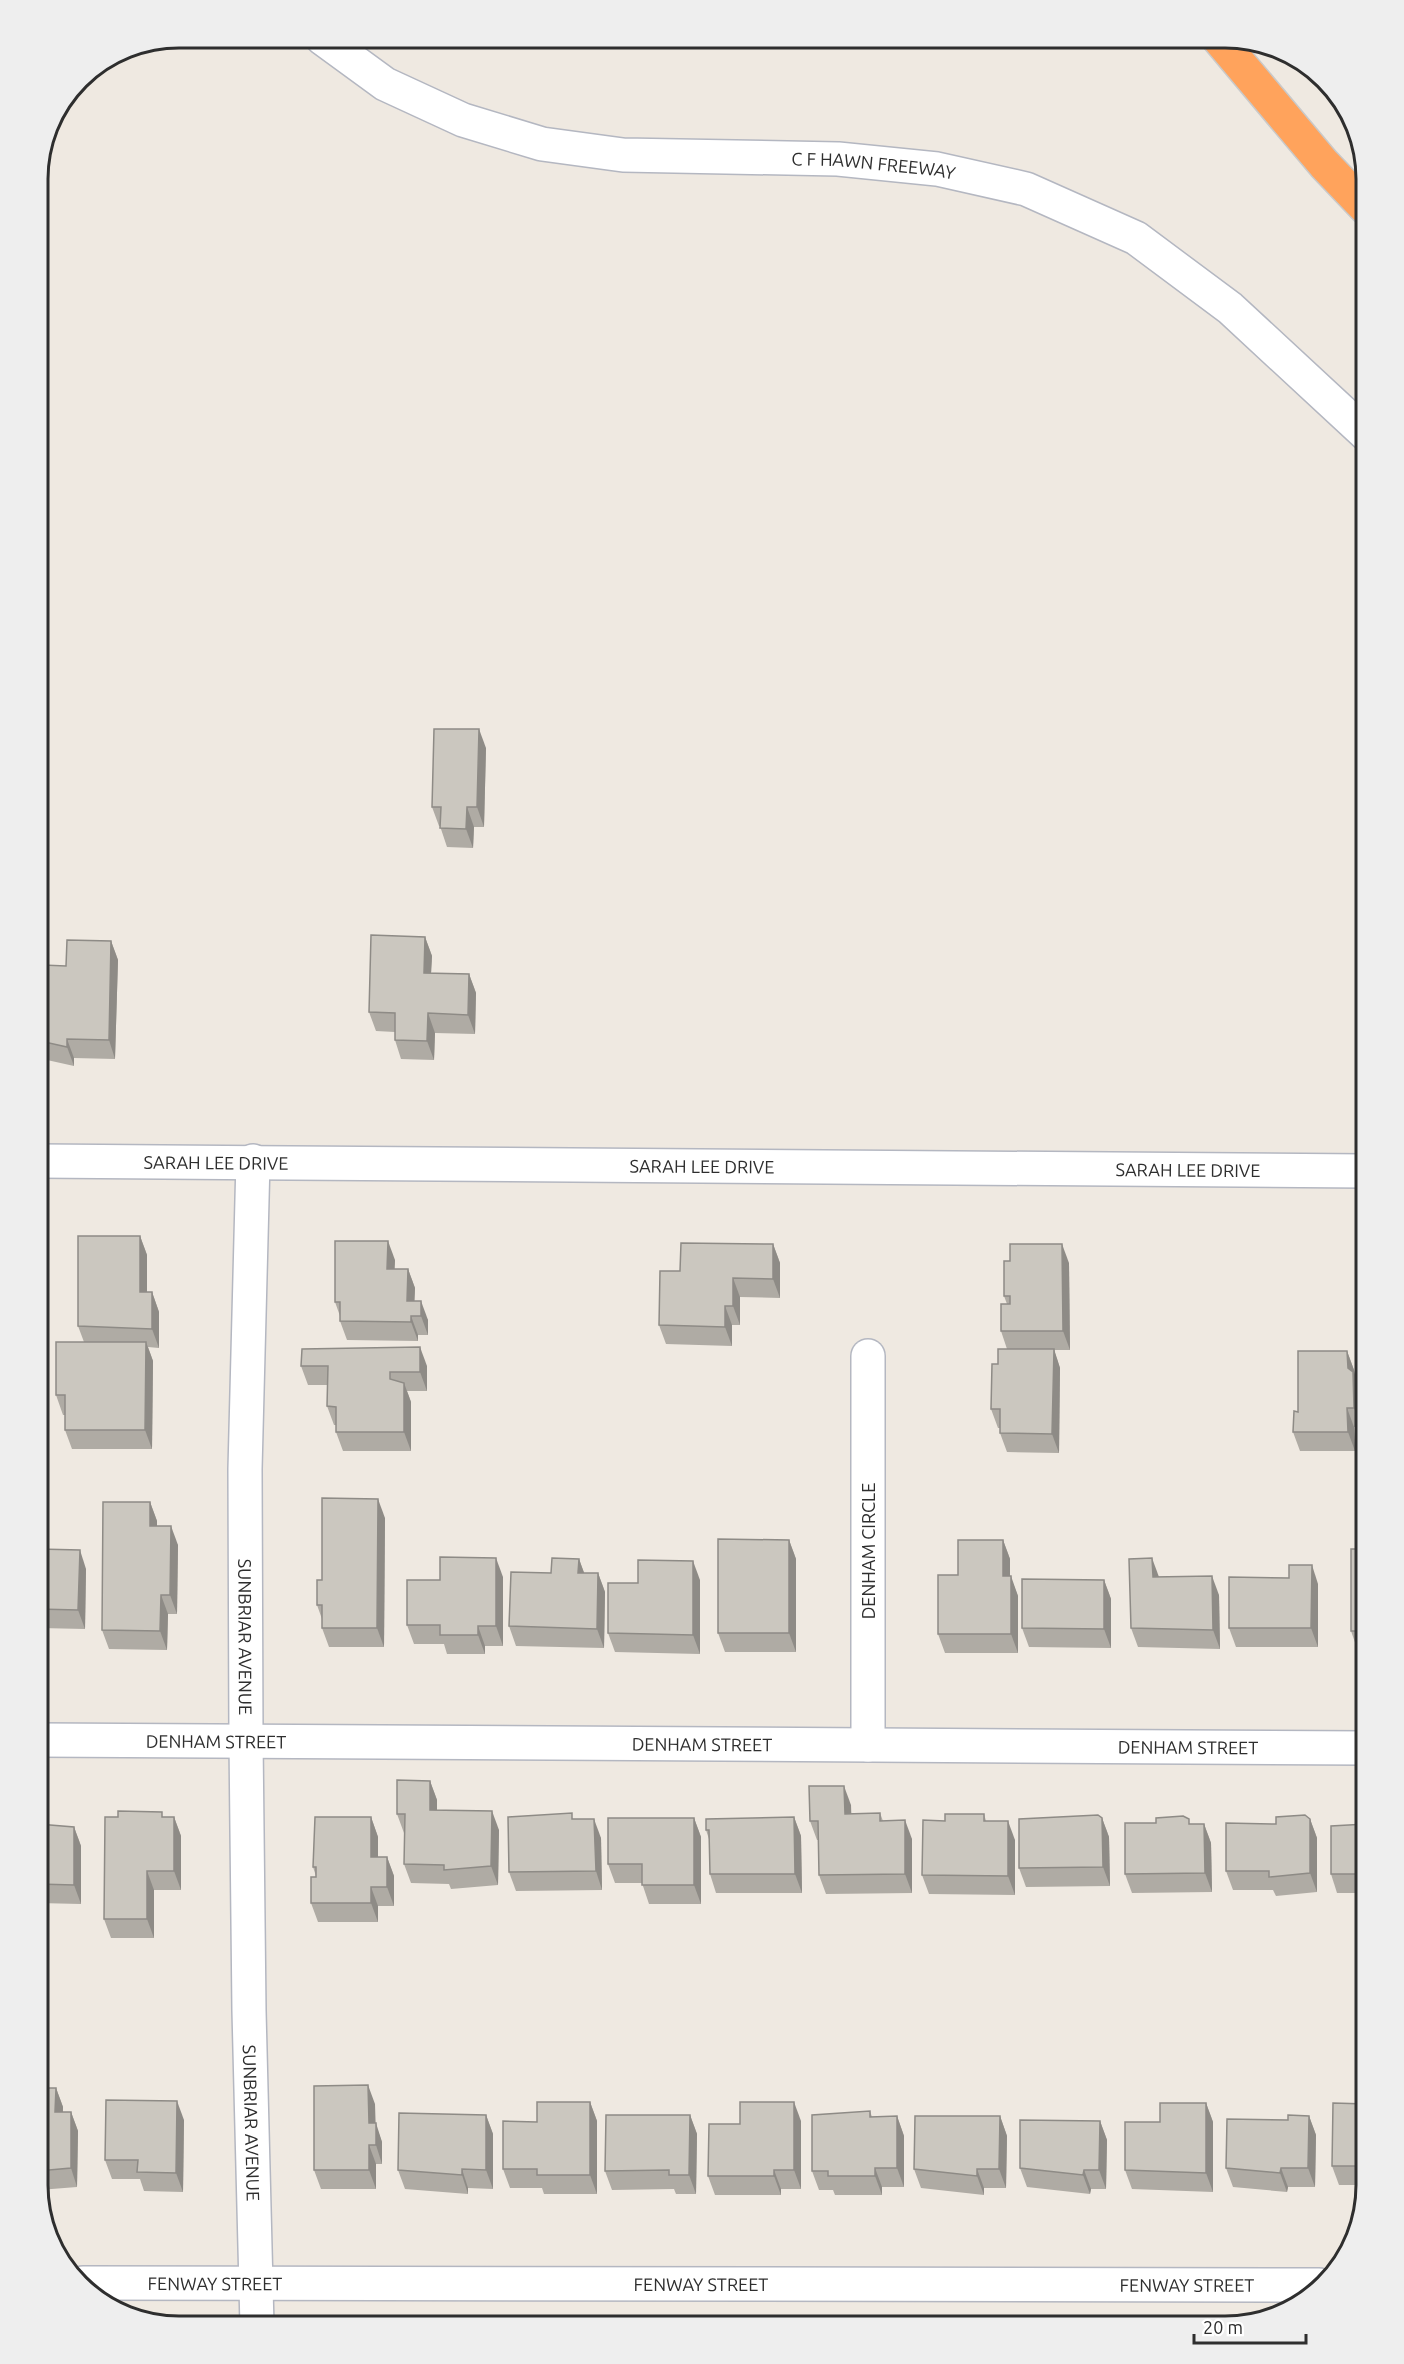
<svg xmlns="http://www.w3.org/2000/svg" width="1404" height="2364" font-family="Ubuntu,sans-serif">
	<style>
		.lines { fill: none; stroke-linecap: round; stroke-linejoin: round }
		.minor-casing { stroke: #b4b7c1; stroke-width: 36 }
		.secondary-casing { stroke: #b4b7c1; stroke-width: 36 }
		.motorway-casing { stroke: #c9c9c9; stroke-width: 36 }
		.minor { stroke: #fff; stroke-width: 33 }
		.secondary { stroke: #fff; stroke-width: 33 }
		.motorway { stroke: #ffa35c; stroke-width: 33 }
		.wall { fill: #afaba4 }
		.shaded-wall { fill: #8e8b86 }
		.building { fill: #cbc7bf; stroke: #8e8b86; stroke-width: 1.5 }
		.labels { text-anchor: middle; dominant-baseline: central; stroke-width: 5; stroke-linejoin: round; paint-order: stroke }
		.street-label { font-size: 18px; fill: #2e2e2e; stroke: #fff }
		.rim { fill: none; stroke: #2e2e2e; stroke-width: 3 }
	</style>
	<rect width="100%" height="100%" fill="#efe9e1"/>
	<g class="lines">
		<!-- minor casing -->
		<g class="minor-casing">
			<g id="minor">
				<path id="s1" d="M38,1161L1366,1171"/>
				<path id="s2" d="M253,1161L245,1469L246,1740L249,2011L257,2326"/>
				<path d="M868,1356V1745"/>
				<path id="s3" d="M38,1740L1366,1748"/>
				<path id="s4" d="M83,2283L1319,2285"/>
			</g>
		</g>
		<!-- secondary casing -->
		<g class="secondary-casing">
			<g id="secondary">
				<path id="s5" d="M322,38L385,84L463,120L542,144L623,155L838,159L937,169L1026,189L1136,238L1230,308L1366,434"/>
			</g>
		</g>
		<!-- motorway casing -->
		<g class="motorway-casing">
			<path id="motorway" d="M1218,38L1324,164L1366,208"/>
		</g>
		<!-- minor -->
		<use href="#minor" class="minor"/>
		<!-- secondary -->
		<use href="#secondary" class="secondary"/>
		<!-- motorway -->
		<use href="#motorway" class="motorway"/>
	</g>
	<!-- wall -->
	<g class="wall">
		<path d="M486,748L484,827H474L473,848L447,847L440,826H439L432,807Z"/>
		<path d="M425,937L432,956L431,973L469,974L476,993L475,1034L435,1033L434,1060L401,1059L395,1040V1032L376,1031L369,1012Z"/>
		<path d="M111,941L118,960L115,1059L74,1058V1066L47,1060L40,1041L66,966Z"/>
		<path d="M140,1236L147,1255V1292H152L159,1312V1348L148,1347L153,1361L152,1449H72L65,1430V1415H63L56,1395L84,1342L78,1326Z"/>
		<path d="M773,1244L780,1263V1298L740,1297V1325H732V1346L666,1344L659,1325L680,1271Z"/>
		<path d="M395,1260L394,1269H408L415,1288L414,1301L428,1320V1335H418V1341L347,1340L340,1321V1316L335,1302Z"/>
		<path d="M1069,1263L1070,1350H1054L1060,1368L1059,1453L1007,1452L1000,1433V1428H998L991,1409L998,1364L1007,1349L1001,1331L1007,1304L1004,1296Z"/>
		<path d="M1347,1351L1354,1370L1355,1375L1360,1391L1361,1427H1354L1355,1451H1300L1293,1432L1298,1412Z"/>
		<path d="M301,1366H427V1391H407L411,1402V1451H343L336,1432V1425H334L327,1406V1385H308Z"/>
		<path d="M150,1502L157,1521V1526L178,1545L177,1614H168L167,1650L109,1649L102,1630Z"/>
		<path d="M385,1518L384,1647H329L322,1628V1619L317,1605L322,1580Z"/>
		<path d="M789,1540L796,1559V1652H725L718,1633Z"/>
		<path d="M1003,1540L1010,1559V1576L1018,1596V1653H945L938,1634L958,1575Z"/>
		<path d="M38,1549L86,1569L85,1629L40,1628V1648H38Z"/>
		<path d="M1366,1549V1651H1358L1351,1631Z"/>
		<path d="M579,1559L584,1573H598L605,1592L604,1648L516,1646L509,1626L551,1573Z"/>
		<path d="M503,1577V1646H485V1654H447L444,1644H414L407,1625L440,1580Z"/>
		<path d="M1159,1577L1219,1595L1220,1649L1138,1647L1131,1628Z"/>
		<path d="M1289,1578L1318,1584V1647H1236L1229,1628Z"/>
		<path d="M700,1580V1654L615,1652L608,1633L638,1583Z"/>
		<path d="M1104,1580L1111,1599V1648L1029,1647L1022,1628Z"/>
		<path d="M430,1781L437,1800V1810L499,1830L498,1885L451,1889L449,1884L411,1883L404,1864L405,1833H404L397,1814Z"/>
		<path d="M851,1805V1814L880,1813L883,1821L912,1839V1893L826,1894L819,1875V1840H817L810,1821Z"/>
		<path d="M984,1814L986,1821L1015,1840V1895L929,1894L922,1875Z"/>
		<path d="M164,1817H174L181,1836V1890H154V1938H111L104,1919Z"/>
		<path d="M371,1817L378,1837V1857H387L394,1876V1906H378V1922H318L311,1903L316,1876L313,1867Z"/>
		<path d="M794,1817L801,1836L802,1893H716L710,1874L709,1839L706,1830Z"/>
		<path d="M694,1818L701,1837V1904H649L642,1883H615L608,1864Z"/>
		<path d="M1102,1818L1109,1837L1110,1886L1026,1887L1019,1868Z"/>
		<path d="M574,1819L601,1838L602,1890L516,1891L509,1872Z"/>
		<path d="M1310,1819L1317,1838V1892L1276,1896L1273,1890H1233L1226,1871Z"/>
		<path d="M38,1824L74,1827L81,1846V1904L38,1903Z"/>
		<path d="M1191,1824H1204L1211,1843L1212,1892L1132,1893L1125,1874Z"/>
		<path d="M1366,1824V1893H1337L1331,1874Z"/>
		<path d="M38,2088H56L63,2107V2112H71L78,2131L77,2187L39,2190L38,2185Z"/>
		<path d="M590,2102L597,2121V2194H544L542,2188H510L503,2169L537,2122Z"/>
		<path d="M1206,2103L1213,2122V2192L1132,2189L1125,2170L1160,2122Z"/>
		<path d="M375,2104V2123L382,2142V2164H376V2189H321L314,2170Z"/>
		<path d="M1366,2104V2185H1339L1332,2166Z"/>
		<path d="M870,2111L872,2117L897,2116L904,2136V2187H882V2195H835L833,2190H819L812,2171Z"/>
		<path d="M486,2115L493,2134V2189L468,2188V2194L405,2189L398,2170Z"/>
		<path d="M690,2115L697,2134L696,2194H676L674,2189L612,2190L605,2171Z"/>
		<path d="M1000,2116L1007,2136L1006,2188H984V2195L921,2188L914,2169Z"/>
		<path d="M1309,2116L1316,2135L1315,2187H1288L1287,2192L1233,2187L1226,2168L1288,2120Z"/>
		<path d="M184,2120L183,2192L144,2191L140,2179H112L105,2160Z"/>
		<path d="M801,2121V2189H781V2195H715L708,2176L740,2124Z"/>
		<path d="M1100,2121L1107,2140L1106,2189H1091L1090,2194L1027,2187L1020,2168Z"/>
	</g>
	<!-- shaded-wall -->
	<g class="shaded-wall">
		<path d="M479,729L486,748L484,827L477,807Z"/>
		<path d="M467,807L474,827L473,848L466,829Z"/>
		<path d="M425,937L432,956L430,992L424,973Z"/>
		<path d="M111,941L118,960L115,1059L109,1040Z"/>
		<path d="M469,974L476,993L475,1034L468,1015Z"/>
		<path d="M428,1013L435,1033L434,1060L427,1041Z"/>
		<path d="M67,1039L74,1058V1066L67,1047Z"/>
		<path d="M140,1236L147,1255V1312L140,1292Z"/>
		<path d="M388,1241L395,1260L394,1288L387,1269Z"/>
		<path d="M773,1244L780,1263V1298L773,1279Z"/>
		<path d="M1062,1244L1069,1263L1070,1350L1063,1331Z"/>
		<path d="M408,1269L415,1288L414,1316L407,1301Z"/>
		<path d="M733,1278L740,1297V1325L733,1306Z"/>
		<path d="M152,1292L159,1312V1348L152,1329Z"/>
		<path d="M421,1301L428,1320V1335L421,1316Z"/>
		<path d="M725,1306L732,1325V1346L725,1327Z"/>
		<path d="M411,1316L418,1335V1341L411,1322Z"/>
		<path d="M146,1342L153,1361L152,1449L145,1430Z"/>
		<path d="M420,1347L427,1366V1391L420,1372Z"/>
		<path d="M1054,1349L1060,1368L1059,1453L1052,1434Z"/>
		<path d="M1347,1351L1354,1370L1355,1375L1360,1391L1361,1427L1354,1408L1348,1368Z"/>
		<path d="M404,1383L411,1402V1451L404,1432Z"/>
		<path d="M1347,1408L1354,1427L1355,1451L1348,1432Z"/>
		<path d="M378,1499L385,1518L384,1647L377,1628Z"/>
		<path d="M150,1502L157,1521V1545L150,1526Z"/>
		<path d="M171,1526L178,1545L177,1614L170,1595Z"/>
		<path d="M789,1540L796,1559V1652L789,1633Z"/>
		<path d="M1003,1540L1010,1559V1596L1003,1576Z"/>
		<path d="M80,1550L86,1569L85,1629L78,1610Z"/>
		<path d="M496,1558L503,1577V1646L496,1626Z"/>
		<path d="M1152,1558L1159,1577H1153Z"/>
		<path d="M579,1559L586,1578L578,1573Z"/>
		<path d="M693,1561L700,1580V1654L693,1635Z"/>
		<path d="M1312,1565L1318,1584V1647L1311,1628Z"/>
		<path d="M598,1573L605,1592L604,1648L597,1629Z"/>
		<path d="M1011,1576L1018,1596V1653L1011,1634Z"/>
		<path d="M1212,1576L1219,1595L1220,1649L1213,1630Z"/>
		<path d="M1104,1580L1111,1599V1648L1104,1629Z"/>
		<path d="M161,1595L168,1614L167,1650L160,1631Z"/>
		<path d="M38,1621L40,1628V1648L38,1641Z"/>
		<path d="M478,1626L485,1646V1654L478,1635Z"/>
		<path d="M430,1781L437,1800V1829L430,1810Z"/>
		<path d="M844,1786L851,1805L852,1833L845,1814Z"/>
		<path d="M492,1811L499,1830L498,1885L491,1866Z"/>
		<path d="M174,1817L181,1836V1890L174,1871Z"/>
		<path d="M371,1817L378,1837V1876L371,1857Z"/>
		<path d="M794,1817L801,1836L802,1893L795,1874Z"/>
		<path d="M694,1818L701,1837V1904L694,1885Z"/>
		<path d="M1102,1818L1109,1837L1110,1886L1103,1867Z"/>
		<path d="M594,1819L601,1838L602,1890L596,1871Z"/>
		<path d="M1310,1819L1317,1838V1892L1310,1873Z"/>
		<path d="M905,1820L912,1839V1893L905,1874Z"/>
		<path d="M1008,1821L1015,1840V1895L1008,1876Z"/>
		<path d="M1204,1824L1211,1843L1212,1892L1205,1873Z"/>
		<path d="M74,1827L81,1846V1904L74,1885Z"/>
		<path d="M387,1857L394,1876V1906L387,1887Z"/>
		<path d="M147,1871L154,1890V1938L147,1919Z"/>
		<path d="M371,1887L378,1906V1922L371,1903Z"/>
		<path d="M368,2085L375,2104L376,2136V2123L382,2142V2164L369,2123Z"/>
		<path d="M56,2088L63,2107L62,2131L55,2112Z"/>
		<path d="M177,2101L184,2120L183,2192L176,2173Z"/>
		<path d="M590,2102L597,2121V2194L590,2175Z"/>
		<path d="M794,2102L801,2121V2189L794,2170Z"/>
		<path d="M1206,2103L1213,2122V2192L1206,2173Z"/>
		<path d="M71,2112L78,2131L77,2187L71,2168Z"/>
		<path d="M486,2115L493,2134V2189L486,2170Z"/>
		<path d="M690,2115L697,2134L696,2194L689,2175Z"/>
		<path d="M897,2116L904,2136V2187L897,2168Z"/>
		<path d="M1000,2116L1007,2136L1006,2188L999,2169Z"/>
		<path d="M1309,2116L1316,2135L1315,2187L1308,2168Z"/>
		<path d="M1100,2121L1107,2140L1106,2189L1099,2170Z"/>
		<path d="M369,2145L376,2164V2189L369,2170Z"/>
		<path d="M875,2168L882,2187V2195L875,2176Z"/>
		<path d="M1281,2168L1288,2187L1287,2192L1280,2173Z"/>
		<path d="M462,2169L468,2188V2194L462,2175Z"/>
		<path d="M977,2169L984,2188V2195L977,2176Z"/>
		<path d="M774,2170L781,2189V2195L774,2176Z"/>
		<path d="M1084,2170L1091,2189L1090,2194L1083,2175Z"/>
	</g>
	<!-- building -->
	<g class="building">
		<path d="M434,729H479L477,807H467L466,829L440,828L441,807H432Z"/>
		<path d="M371,935L425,937L424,973L469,974L468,1015L428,1013L427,1041L395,1040V1013L369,1012Z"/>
		<path d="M67,940L111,941L109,1040L67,1039V1047L40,1041L43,965L66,966Z"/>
		<path d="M78,1236H140V1292H152V1329L78,1326Z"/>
		<path d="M335,1241H388L387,1269H408L407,1301H421V1316H411V1322L340,1321V1302H335Z"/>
		<path d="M681,1243L773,1244V1279L733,1278V1306H725V1327L659,1325L660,1271H680Z"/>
		<path d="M1010,1244H1062L1063,1331H1001V1304H1010V1296H1004V1261H1010Z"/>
		<path d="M56,1342H146L145,1430H65V1395H56Z"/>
		<path d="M420,1347V1372H390V1379L404,1383V1432H336V1407L327,1406L328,1366H301L302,1349Z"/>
		<path d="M998,1349H1054L1052,1434L1000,1433V1409H991L992,1364H998Z"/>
		<path d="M1298,1351H1347L1348,1368L1353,1372L1354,1408H1347L1348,1432H1293L1294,1411L1298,1412Z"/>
		<path d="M322,1498L378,1499L377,1628H322V1605H317V1580H322Z"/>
		<path d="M103,1502H150V1526H171L170,1595H161L160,1631L102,1630Z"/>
		<path d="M718,1539L789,1540V1633H718Z"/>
		<path d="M958,1540H1003V1576H1011V1634H938V1575H958Z"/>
		<path d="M38,1549L80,1550L78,1610L38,1609Z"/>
		<rect x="1351" y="1549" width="15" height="82"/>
		<path d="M440,1557L496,1558V1626H478V1635H440V1625H407V1580H440Z"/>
		<path d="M552,1558L579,1559L578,1573H598L597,1629L509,1626L511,1572L551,1573Z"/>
		<path d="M1152,1558L1153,1577L1212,1576L1213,1630L1131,1628L1129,1559Z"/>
		<path d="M638,1560L693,1561V1635L608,1633V1583H638Z"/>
		<path d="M1289,1565H1312L1311,1628H1229V1577L1289,1578Z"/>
		<path d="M1022,1579L1104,1580V1629L1022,1628Z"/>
		<path d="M397,1780L430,1781V1810L492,1811L491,1866L444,1870V1865L404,1864L405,1814H397Z"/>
		<path d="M809,1786H844L845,1814L880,1813V1821L905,1820V1874L819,1875L818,1821H810Z"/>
		<path d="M118,1811L162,1812V1817H174V1871H147V1919H104L105,1817H118Z"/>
		<path d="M572,1813V1819H594L596,1871L509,1872L508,1817Z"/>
		<path d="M945,1814H984V1821H1008V1876L922,1875L923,1820L945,1821Z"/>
		<path d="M1098,1815L1102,1818L1103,1867L1019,1868V1819Z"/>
		<path d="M1305,1815L1310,1819V1873L1269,1877V1871H1226V1823L1276,1824V1817Z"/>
		<path d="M1183,1816L1189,1819V1824H1204L1205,1873L1125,1874V1823H1156V1818Z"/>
		<path d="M315,1817H371V1857H387V1887H371V1903H311V1877H316V1867H313Z"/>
		<path d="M794,1817L795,1874H710L709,1830H706V1819Z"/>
		<path d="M608,1818H694V1885H642V1864H608Z"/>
		<path d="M38,1824L74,1827V1885L38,1884Z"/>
		<path d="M1366,1824V1874H1331V1826Z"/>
		<path d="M368,2085L369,2123H376V2145H369V2170H314V2086Z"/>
		<path d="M38,2088H56L55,2112H71V2168L38,2171Z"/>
		<path d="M106,2100L177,2101L176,2173L137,2172L138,2160H105Z"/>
		<path d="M537,2102H590V2175H537V2169H503V2121L537,2122Z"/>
		<path d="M740,2102H794V2170H774V2176H708L709,2124H740Z"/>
		<path d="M1160,2103H1206V2173L1125,2170V2122H1160Z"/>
		<path d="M1333,2103L1366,2104V2173H1363V2166H1332Z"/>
		<path d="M870,2111V2117L897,2116V2168H875V2176H828V2171H812V2115Z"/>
		<path d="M399,2113L486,2115V2170L462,2169V2175L398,2170Z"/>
		<path d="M606,2115H690L689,2175H669V2170L605,2171Z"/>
		<path d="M1288,2115L1309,2116L1308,2168H1281L1280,2173L1226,2168L1227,2119L1288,2120Z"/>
		<path d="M915,2116H1000L999,2169H977V2176L914,2169Z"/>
		<path d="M1020,2120L1100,2121L1099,2170H1084L1083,2175L1020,2168Z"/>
	</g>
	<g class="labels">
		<!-- street labels -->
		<g class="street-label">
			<text stroke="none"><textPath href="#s5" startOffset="579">C F HAWN FREEWAY</textPath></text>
			<text stroke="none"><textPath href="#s1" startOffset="178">SARAH LEE DRIVE</textPath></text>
			<text stroke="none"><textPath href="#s1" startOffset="664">SARAH LEE DRIVE</textPath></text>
			<text stroke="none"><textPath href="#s1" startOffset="1150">SARAH LEE DRIVE</textPath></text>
			<text transform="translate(868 1551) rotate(-90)">DENHAM CIRCLE</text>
			<text stroke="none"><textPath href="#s2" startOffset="476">SUNBRIAR AVENUE</textPath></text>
			<text stroke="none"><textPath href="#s3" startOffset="178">DENHAM STREET</textPath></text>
			<text stroke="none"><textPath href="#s3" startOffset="664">DENHAM STREET</textPath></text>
			<text stroke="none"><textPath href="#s3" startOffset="1150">DENHAM STREET</textPath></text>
			<text stroke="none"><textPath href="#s2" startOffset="962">SUNBRIAR AVENUE</textPath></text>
			<text stroke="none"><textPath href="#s4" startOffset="132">FENWAY STREET</textPath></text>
			<text stroke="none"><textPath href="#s4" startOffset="618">FENWAY STREET</textPath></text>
			<text stroke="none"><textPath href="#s4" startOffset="1104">FENWAY STREET</textPath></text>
		</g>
	</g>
	<!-- crop -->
	<path d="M0 0H1404V2364H0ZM179 48H1225A131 131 0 0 1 1356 179V2185A131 131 0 0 1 1225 2316H179A131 131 0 0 1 48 2185V179A131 131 0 0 1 179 48Z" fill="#eee" fill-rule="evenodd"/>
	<path class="rim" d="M179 48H1225A131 131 0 0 1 1356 179V2185A131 131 0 0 1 1225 2316H179A131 131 0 0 1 48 2185V179A131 131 0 0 1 179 48Z"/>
	<!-- scale -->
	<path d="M1194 2334v9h112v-9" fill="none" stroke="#2e2e2e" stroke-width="3"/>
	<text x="1203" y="2334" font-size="18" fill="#2e2e2e" stroke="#ffffff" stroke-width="4.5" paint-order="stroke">20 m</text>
</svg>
